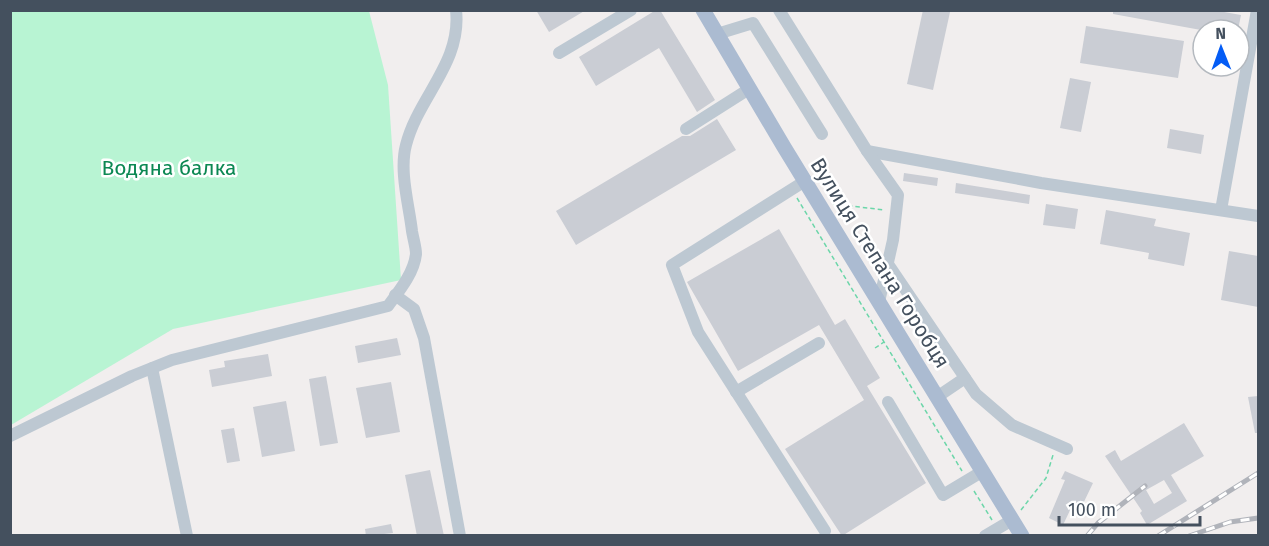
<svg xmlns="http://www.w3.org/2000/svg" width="1269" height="546" font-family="'Fira Sans',sans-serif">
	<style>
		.green { fill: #b8f4d3 }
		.building { fill: #cacdd4; fill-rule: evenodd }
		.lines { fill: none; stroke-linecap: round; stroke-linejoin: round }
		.path { stroke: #6cd6a9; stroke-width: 1.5; stroke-dasharray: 4.5 3; stroke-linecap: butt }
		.minor { stroke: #bdc8d2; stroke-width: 12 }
		.major { stroke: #abbbd1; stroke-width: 15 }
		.rail-casing { stroke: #b0b3ba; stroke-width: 5 }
		.rail { stroke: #fff; stroke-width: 3; stroke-dasharray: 9; stroke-linecap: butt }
		.labels { text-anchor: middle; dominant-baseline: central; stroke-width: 5; stroke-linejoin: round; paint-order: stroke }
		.park-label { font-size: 21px; fill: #0c8853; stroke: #fff }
		.street-label { font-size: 21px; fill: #44505e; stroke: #fff }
	</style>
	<rect width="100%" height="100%" fill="#f1eeee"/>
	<!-- green -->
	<path class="green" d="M10,11H369L388,85L401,280L173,329L11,425Z"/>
	<!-- building -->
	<g class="building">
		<path d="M536,10H586L549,32Z"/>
		<path d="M656,10H660L715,100L697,112L659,48L596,86L579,57Z"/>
		<path d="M923,10L950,12L933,90L907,84Z"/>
		<path d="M1113,10H1213L1241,15L1238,30H1201L1113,14Z"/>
		<path d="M1086,26L1184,41L1178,78L1080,63Z"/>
		<path d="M1070,78L1091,82L1081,132L1060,128Z"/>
		<path d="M717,119L736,150L576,245L556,211L682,136H690Z"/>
		<path d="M1170,129L1204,135L1201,154L1167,148Z"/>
		<path d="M904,173L938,178L937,186L903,181Z"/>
		<path d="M956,183L1030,195L1029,204L955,193Z"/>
		<path d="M1046,204L1078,209L1075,229L1043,225Z"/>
		<path d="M1106,210L1156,219L1154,226L1190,233L1184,266L1148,259L1149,253L1100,244Z"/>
		<path d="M779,229L835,325L845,319L880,378L867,386L926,483L842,536L785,449L864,400L819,325L738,371L687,282Z"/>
		<path d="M1229,251L1258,256V307L1221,300Z"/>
		<path d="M397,338L401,355L358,363L355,346Z"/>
		<path d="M268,354L272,376L212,387L209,370L225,367L224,361Z"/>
		<path d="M326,376L338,443L320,446L309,379Z"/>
		<path d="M391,382L400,432L366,438L356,388Z"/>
		<path d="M1258,396V433H1255L1248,397Z"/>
		<path d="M286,401L295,451L262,457L253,407Z"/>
		<path d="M1184,423L1204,456L1171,475L1187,501L1147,525L1140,513L1142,511L1105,456L1115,450L1121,461ZM1164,480L1172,493L1154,504L1146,490Z"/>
		<path d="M234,428L240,461L227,463L221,430Z"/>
		<path d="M430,470L444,536H417L405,475Z"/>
		<path d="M1065,471L1093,483L1081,508L1073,504L1063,525L1049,518L1065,480L1061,479Z"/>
		<path d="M391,524L393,533L366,536L365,529Z"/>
	</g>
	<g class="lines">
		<!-- path -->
		<g class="path">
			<path d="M797,198L962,471"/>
			<path d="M833,204L885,210"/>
			<path d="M875,348L884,342"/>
			<path d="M974,491L992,520"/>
			<path d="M1021,510L1046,478L1053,455"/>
		</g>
		<!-- minor -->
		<g class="minor">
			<path d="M779,10L867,151L1041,183L1258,216"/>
			<path d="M717,34L753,23L822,134"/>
			<path d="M559,53L631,10"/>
			<path d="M686,129L749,89"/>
			<path d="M867,151L898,195L893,240L879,302"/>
			<path d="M805,181L672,265L698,332L825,531"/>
			<path d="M1221,210L1257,10"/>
			<path d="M888,264L976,394L1012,425L1067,449"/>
			<path d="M395,295L414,309L424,338L460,536"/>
			<path d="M152,368L187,536"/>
			<path d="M736,392L819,343"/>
			<path d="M937,397L965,378"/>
			<path d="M888,402L943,495L983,471"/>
			<path d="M10,436L132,376L172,360L388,306C399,291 414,273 416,254C416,247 413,238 412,231C409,205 399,171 406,145C418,97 462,63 456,10"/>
			<path d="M985,536L1012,520"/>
		</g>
		<!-- major -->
		<path class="major" d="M703,10L784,147L1022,536"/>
		<!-- rail casing -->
		<g class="rail-casing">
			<g id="rail">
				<path d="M1087,536L1098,523L1145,486"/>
				<path d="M1158,536L1258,473"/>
				<path d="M1189,536L1230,522L1258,518"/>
			</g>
		</g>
		<!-- rail -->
		<use href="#rail" class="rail"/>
	</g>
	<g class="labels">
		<!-- park labels -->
		<g class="park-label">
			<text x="169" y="168">Водяна балка</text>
		</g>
		<!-- street labels -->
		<g class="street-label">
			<text transform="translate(880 263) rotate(58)">Вулиця Степана Горобця</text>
		</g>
	</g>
	<!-- border -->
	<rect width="1269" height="546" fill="none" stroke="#44505e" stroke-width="24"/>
	<!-- north arrow -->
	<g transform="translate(1221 48) rotate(359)"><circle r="28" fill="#ffffff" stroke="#b4b9bf" stroke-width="1.5"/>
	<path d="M0-4.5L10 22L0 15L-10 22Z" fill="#045cf5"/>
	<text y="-9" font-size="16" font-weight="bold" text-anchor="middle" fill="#44505e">N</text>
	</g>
	<!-- scale -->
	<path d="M1059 516v9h141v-9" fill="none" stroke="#44505e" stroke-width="3"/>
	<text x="1068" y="516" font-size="18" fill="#44505e" stroke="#ffffff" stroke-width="4.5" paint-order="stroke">100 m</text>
</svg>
